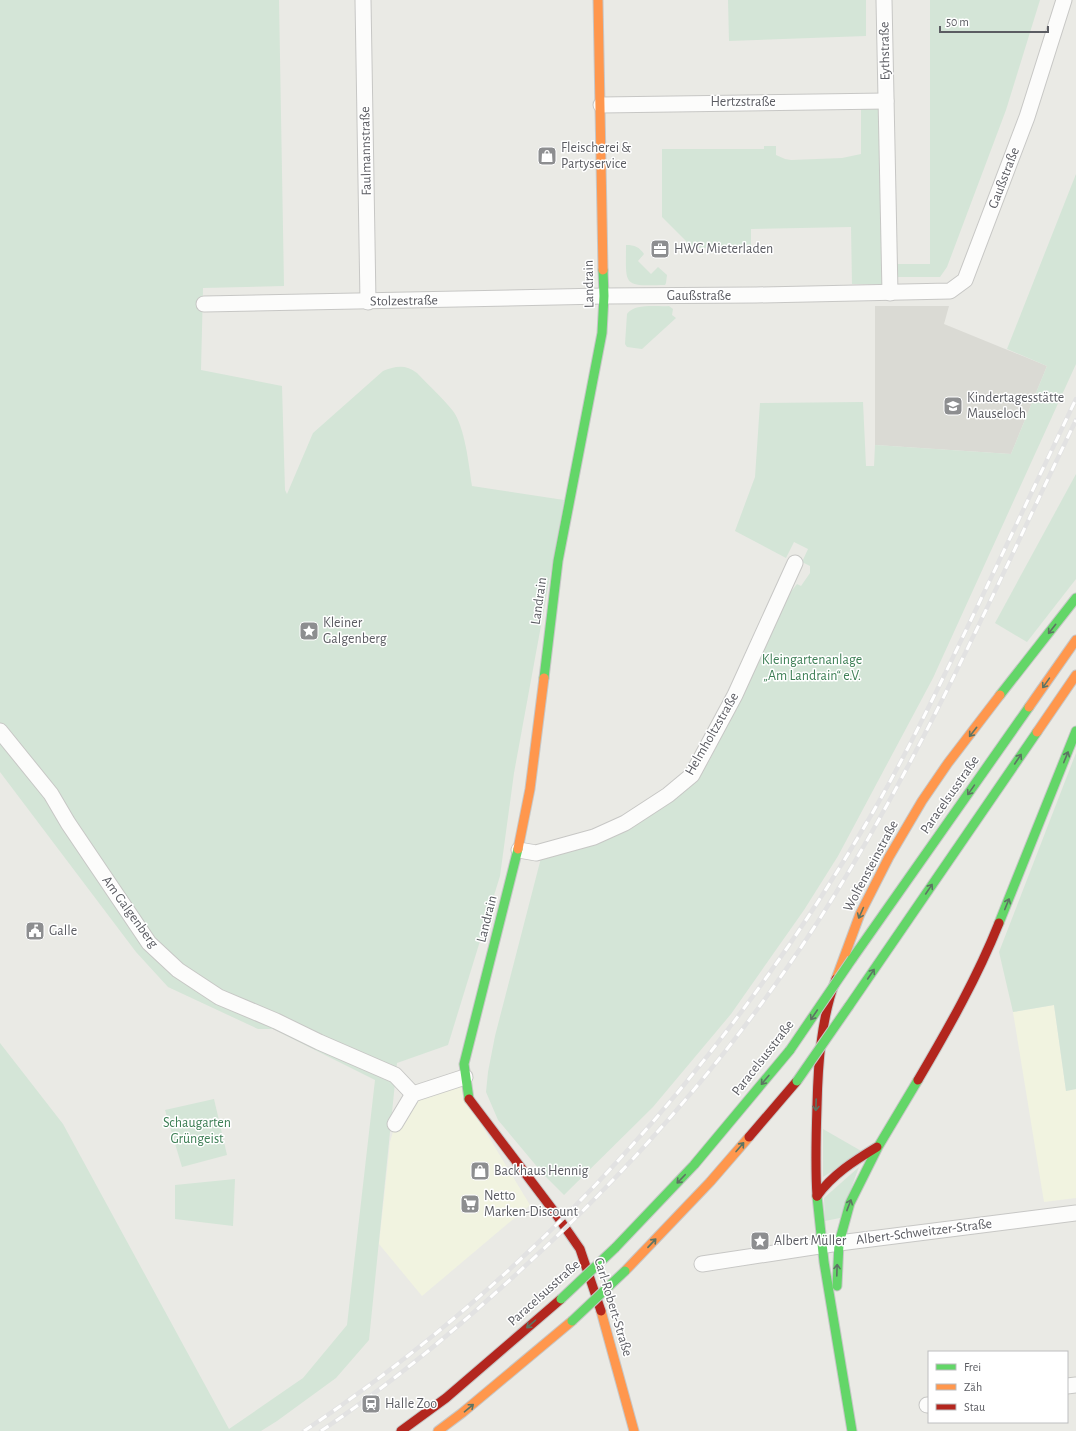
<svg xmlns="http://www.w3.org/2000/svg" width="1076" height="1431" font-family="'Alegreya Sans',sans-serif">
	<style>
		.commercial { fill: #f1f3e0 }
		.education { fill: #dadad4 }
		.green { fill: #d4e5d7 }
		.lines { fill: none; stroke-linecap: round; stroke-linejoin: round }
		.street-casing { stroke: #c7c7c5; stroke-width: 17 }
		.fast-casing { stroke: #c7c7c7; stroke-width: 11 }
		.slow-casing { stroke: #c7c7c7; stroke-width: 11 }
		.jam-casing { stroke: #c7c7c7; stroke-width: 11 }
		.street { stroke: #fcfcfb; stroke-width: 15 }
		.fast { stroke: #63d668; stroke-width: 9 }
		.slow { stroke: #ff974d; stroke-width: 9 }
		.jam { stroke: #b3261e; stroke-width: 9 }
		.rail-casing { stroke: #e2e2e2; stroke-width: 4.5 }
		.rail { stroke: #fff; stroke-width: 3; stroke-dasharray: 9; stroke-linecap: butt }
		.fast-bridge-casing { stroke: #c7c7c7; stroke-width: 11; stroke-linecap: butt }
		.fast-bridge { stroke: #63d668; stroke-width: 9 }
		.oneway { stroke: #5d7463 }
		.labels { text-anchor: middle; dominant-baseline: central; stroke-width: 3; stroke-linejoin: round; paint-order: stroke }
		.street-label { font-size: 14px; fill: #5b5c62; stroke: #fff }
		.poi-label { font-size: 14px; fill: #5b5c62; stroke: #fff; text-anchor: start }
		.park-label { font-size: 14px; fill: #3d7f55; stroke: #fff }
	</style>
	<rect width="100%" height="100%" fill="#eaeae5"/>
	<!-- commercial -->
	<g class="commercial">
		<path d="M1054,1005L1066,1091L1076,1089V1198L1044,1202L1013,1012Z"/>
		<path d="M459,1079L465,1098L530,1205L422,1296L379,1244L390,1142L395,1125L418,1101Z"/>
	</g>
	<!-- education -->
	<path class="education" d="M875,306H949L944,324L1047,366L1011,454L875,445Z"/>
	<!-- green -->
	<g class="green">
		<path d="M0,0H279L284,286L203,288L201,370L282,386L285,490L287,494L313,433L383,371C395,366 406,364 417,373C429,386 443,398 453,411C465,427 469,466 472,486L564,500L514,773L500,876L448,1045L397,1063L369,1340L336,1378L277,1421L261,1431H0V1043L63,1124L229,1429L303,1378L347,1325L375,1080L273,1029H258L168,987L136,952L0,772Z"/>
		<path d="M728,0H866V36L729,41Z"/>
		<path d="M930,0H1040L1006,110L947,267L940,277H897V264H930Z"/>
		<path d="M883,108L886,284H852L851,227L751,229V247L693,248L662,217V149H764V146H776V155L785,159L791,160L842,158L861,154V109Z"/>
		<path d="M1076,174V364L933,678L838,856L804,910L731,1014L653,1107L564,1195L544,1175L498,1120L486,1092L488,1072L495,1036L541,858L690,782L708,763L753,674L764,643L787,597L797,584L801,586L810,573V566L802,562L808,549L794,542L786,558L735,531L755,477L760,403L863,402L866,466H874L875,445L1011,454L1047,366L1007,349Z"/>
		<path d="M626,245C635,245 639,247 644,254L638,261L651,274L658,267L667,275L666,283L665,285C622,286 626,286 626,245Z"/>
		<path d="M669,306L673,309L672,315L676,318L642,349L627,347L625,344L627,314C635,303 656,307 669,306Z"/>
		<path d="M1076,474V579L1027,642L995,623Z"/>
		<path d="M1076,753V1089L1066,1091L1054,1005L1013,1012L999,952Z"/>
		<path d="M214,1099L227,1155L182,1167L165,1110Z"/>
		<path d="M823,1129L863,1152L823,1177Z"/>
		<path d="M859,1167L840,1218L825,1221L824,1198Z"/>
		<path d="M235,1179L233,1226L175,1219V1185Z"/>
	</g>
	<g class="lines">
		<!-- street casing -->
		<g class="street-casing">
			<g id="street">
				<path d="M363,0L368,302"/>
				<path d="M884,0L890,293"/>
				<path d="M601,105L886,101"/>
				<path d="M204,304L604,296L756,295L950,291L965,280L1027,117L1064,0"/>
				<path d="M0,731L51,794L68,823L149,943L178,970L219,997L276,1021L319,1042L395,1075L413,1094"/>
				<path d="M519,850L536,853L594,837L625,823L668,795L692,775L735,695L795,563"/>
				<path d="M395,1124L413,1094L465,1077"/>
				<path d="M702,1264L839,1243L1076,1213"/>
				<path d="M1067,1386L1076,1385"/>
				<path d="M927,1405H929"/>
			</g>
		</g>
		<!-- fast casing -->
		<g class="fast-casing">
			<g id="fast">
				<path d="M544,678L558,561L602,333L604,296L603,270"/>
				<path d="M1000,695L1076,598"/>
				<path d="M999,923L1076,731"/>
				<path d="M852,959L1029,707"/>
				<path d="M849,1006L1037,732"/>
				<path d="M469,1099L464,1064L518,849"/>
				<path d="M817,1196L824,1262L852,1431"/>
				<path d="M615,1248L694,1165L790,1050"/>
				<path d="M837,1286L839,1243L850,1203L878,1147L918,1080"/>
			</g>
		</g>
		<!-- slow casing -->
		<g class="slow-casing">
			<g id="slow">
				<path d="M598,0L603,270"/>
				<path d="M1029,707L1076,640"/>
				<path d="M1037,732L1076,675"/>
				<path d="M518,849L530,789L544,678"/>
				<path d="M836,979L860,914L889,857L922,801L948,763L1000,695"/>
				<path d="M625,1271L710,1182L749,1137"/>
				<path d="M601,1311L634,1431"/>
				<path d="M438,1431L462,1413L572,1321"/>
			</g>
		</g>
		<!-- jam casing -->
		<g class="jam-casing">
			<g id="jam">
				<path d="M918,1080C948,1029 977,978 999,923"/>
				<path d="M469,1099L553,1210L580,1249L601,1311"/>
				<path d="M749,1137L797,1081"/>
				<path d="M817,1196C833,1174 854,1161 877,1147"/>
				<path d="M817,1196C815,1166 816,1136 817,1106C818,1063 821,1019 836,979"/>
				<path d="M401,1431L446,1398L561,1299"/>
			</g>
		</g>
		<!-- street -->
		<use href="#street" class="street"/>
		<!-- fast -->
		<use href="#fast" class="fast"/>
		<!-- slow -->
		<use href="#slow" class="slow"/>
		<!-- jam -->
		<use href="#jam" class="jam"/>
		<!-- rail casing -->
		<g class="rail-casing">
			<g id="rail">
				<path d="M304,1431C540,1274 731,1057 873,812C912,744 946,672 980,601C1012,534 1044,466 1076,399"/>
				<path d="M321,1431C385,1388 445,1339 502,1287C630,1173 744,1042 834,896C928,744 999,580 1076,420"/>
			</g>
		</g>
		<!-- rail -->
		<use href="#rail" class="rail"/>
		<!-- fast-bridge casing -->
		<g class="fast-bridge-casing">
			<g id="fast-bridge">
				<path d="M790,1050L852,959"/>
				<path d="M797,1081L849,1006"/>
				<path d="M561,1299L615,1248"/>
				<path d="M572,1321L625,1271"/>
			</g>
		</g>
		<!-- fast-bridge -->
		<use href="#fast-bridge" class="fast-bridge"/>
	</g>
	<!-- one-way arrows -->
	<defs><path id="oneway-shaft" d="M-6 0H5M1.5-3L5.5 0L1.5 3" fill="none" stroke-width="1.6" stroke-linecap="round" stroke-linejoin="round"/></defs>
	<g class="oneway">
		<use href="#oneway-shaft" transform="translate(1052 629) rotate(128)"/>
		<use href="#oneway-shaft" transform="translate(1046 683) rotate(125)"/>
		<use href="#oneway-shaft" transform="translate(973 732) rotate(128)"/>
		<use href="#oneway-shaft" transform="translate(1066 757) rotate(-68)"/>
		<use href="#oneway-shaft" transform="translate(1018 759) rotate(-56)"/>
		<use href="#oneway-shaft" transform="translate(971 790) rotate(125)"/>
		<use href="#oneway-shaft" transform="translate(929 889) rotate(-56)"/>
		<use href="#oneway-shaft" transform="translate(1007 904) rotate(-68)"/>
		<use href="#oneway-shaft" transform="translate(861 913) rotate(114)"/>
		<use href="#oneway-shaft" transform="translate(871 974) rotate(-56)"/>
		<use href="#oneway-shaft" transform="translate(814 1015) rotate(124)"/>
		<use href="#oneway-shaft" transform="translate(765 1080) rotate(130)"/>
		<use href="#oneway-shaft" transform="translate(816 1105) rotate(92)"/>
		<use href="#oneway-shaft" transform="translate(740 1147) rotate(-49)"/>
		<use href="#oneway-shaft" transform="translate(681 1179) rotate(134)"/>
		<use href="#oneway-shaft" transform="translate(849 1205) rotate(-69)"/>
		<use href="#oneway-shaft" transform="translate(652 1243) rotate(-47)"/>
		<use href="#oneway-shaft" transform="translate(837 1270) rotate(-88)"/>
		<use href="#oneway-shaft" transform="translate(531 1324) rotate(139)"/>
		<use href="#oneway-shaft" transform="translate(469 1408) rotate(-40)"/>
	</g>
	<!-- icons -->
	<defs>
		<g id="shop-square" transform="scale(1)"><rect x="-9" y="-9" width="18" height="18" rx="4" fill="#8d8e90" stroke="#fff"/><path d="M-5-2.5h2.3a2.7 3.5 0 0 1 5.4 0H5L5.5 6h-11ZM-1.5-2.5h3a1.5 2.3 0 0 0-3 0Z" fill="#fff"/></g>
		<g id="office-square" transform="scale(1)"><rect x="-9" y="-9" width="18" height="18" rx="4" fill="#8d8e90" stroke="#fff"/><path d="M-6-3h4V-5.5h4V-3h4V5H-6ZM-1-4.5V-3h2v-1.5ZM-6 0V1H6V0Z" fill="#fff"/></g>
		<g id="school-square" transform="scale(1)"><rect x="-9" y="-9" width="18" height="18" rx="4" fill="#8d8e90" stroke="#fff"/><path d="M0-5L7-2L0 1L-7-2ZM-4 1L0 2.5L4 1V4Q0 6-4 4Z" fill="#fff"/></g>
		<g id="sight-square" transform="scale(1)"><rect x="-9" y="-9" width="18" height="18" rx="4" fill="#8d8e90" stroke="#fff"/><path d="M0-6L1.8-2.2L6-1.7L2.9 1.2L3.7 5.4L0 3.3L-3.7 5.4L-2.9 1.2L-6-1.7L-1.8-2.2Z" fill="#fff"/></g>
		<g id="civic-square" transform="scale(1)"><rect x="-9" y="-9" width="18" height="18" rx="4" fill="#8d8e90" stroke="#fff"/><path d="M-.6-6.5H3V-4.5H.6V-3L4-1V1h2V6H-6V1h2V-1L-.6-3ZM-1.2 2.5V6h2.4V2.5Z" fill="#fff"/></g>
		<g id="supermarket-square" transform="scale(1)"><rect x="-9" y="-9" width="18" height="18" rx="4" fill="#8d8e90" stroke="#fff"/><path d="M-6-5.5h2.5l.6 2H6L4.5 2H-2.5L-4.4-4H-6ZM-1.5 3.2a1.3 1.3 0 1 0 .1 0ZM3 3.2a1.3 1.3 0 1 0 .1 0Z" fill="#fff"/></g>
		<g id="station-square" transform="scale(1)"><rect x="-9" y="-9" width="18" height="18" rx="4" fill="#8d8e90" stroke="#fff"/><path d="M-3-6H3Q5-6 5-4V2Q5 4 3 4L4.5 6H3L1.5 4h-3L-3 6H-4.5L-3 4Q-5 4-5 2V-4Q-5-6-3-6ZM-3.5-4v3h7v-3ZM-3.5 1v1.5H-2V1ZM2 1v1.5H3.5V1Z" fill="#fff"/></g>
	</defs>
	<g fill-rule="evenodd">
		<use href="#shop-square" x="547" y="156"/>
		<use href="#office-square" x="660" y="249"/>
		<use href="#school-square" x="953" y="406"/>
		<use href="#sight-square" x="309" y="631"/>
		<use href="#civic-square" x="35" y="931"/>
		<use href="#shop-square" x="480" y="1171"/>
		<use href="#supermarket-square" x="470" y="1204"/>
		<use href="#sight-square" x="760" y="1241"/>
		<use href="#station-square" x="371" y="1404"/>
	</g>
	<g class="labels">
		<!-- street labels -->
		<g class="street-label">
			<text transform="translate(885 51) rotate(-91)">Eythstraße</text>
			<text x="743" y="102">Hertzstraße</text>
			<text transform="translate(366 151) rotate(-91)">Faulmannstraße</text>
			<text transform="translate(1004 178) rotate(-69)">Gaußstraße</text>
			<text transform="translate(589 284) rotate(-91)">Landrain</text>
			<text x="699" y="296">Gaußstraße</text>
			<text transform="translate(404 301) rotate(-1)">Stolzestraße</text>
			<text transform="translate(539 601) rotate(-82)">Landrain</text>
			<text transform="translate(712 734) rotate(-60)">Helmholtzstraße</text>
			<text transform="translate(950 795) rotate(-55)">Paracelsusstraße</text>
			<text transform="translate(871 866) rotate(-62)">Wolfensteinstraße</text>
			<text transform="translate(130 912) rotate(54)">Am Galgenberg</text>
			<text transform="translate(487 919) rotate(-76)">Landrain</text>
			<text transform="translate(763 1058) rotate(-52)">Paracelsusstraße</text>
			<text transform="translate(924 1232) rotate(-7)">Albert-Schweitzer-Straße</text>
			<text transform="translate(544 1293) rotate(-42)">Paracelsusstraße</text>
			<text transform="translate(613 1307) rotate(73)">Carl-Robert-Straße</text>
		</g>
		<!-- poi labels -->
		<g class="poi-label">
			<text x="561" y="148">Fleischerei &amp;<tspan x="561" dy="16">Partyservice</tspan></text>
			<text x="674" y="249">HWG Mieterladen</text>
			<text x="967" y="398">Kindertagesstätte<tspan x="967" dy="16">Mauseloch</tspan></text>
			<text x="323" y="623">Kleiner<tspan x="323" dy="16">Galgenberg</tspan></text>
			<text x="49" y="931">Galle</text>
			<text x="494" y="1171">Backhaus Hennig</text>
			<text x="484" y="1196">Netto<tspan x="484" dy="16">Marken-Discount</tspan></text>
			<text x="774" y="1241">Albert Müller</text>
			<text x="385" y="1404">Halle Zoo</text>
		</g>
		<!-- park labels -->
		<g class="park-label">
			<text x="812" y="660">Kleingartenanlage<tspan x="812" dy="16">„Am Landrain“ e.V.</tspan></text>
			<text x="197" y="1123">Schaugarten<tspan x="197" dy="16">Grüngeist</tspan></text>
		</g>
	</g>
	<!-- legend -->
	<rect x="928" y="1351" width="140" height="72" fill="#ffffff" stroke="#bdbec0"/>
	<rect x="936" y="1364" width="20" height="6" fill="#63d668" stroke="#bdbec0"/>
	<text x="964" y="1371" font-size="12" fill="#5b5c62">Frei</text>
	<rect x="936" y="1384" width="20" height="6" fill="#ff974d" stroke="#bdbec0"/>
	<text x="964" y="1391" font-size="12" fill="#5b5c62">Zäh</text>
	<rect x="936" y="1404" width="20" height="6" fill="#b3261e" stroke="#bdbec0"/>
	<text x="964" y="1411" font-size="12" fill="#5b5c62">Stau</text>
	<!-- scale -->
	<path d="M940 26v6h108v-6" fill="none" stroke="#5b5c62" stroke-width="2"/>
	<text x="946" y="26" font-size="12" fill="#5b5c62" stroke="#ffffff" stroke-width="3" paint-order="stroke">50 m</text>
</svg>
